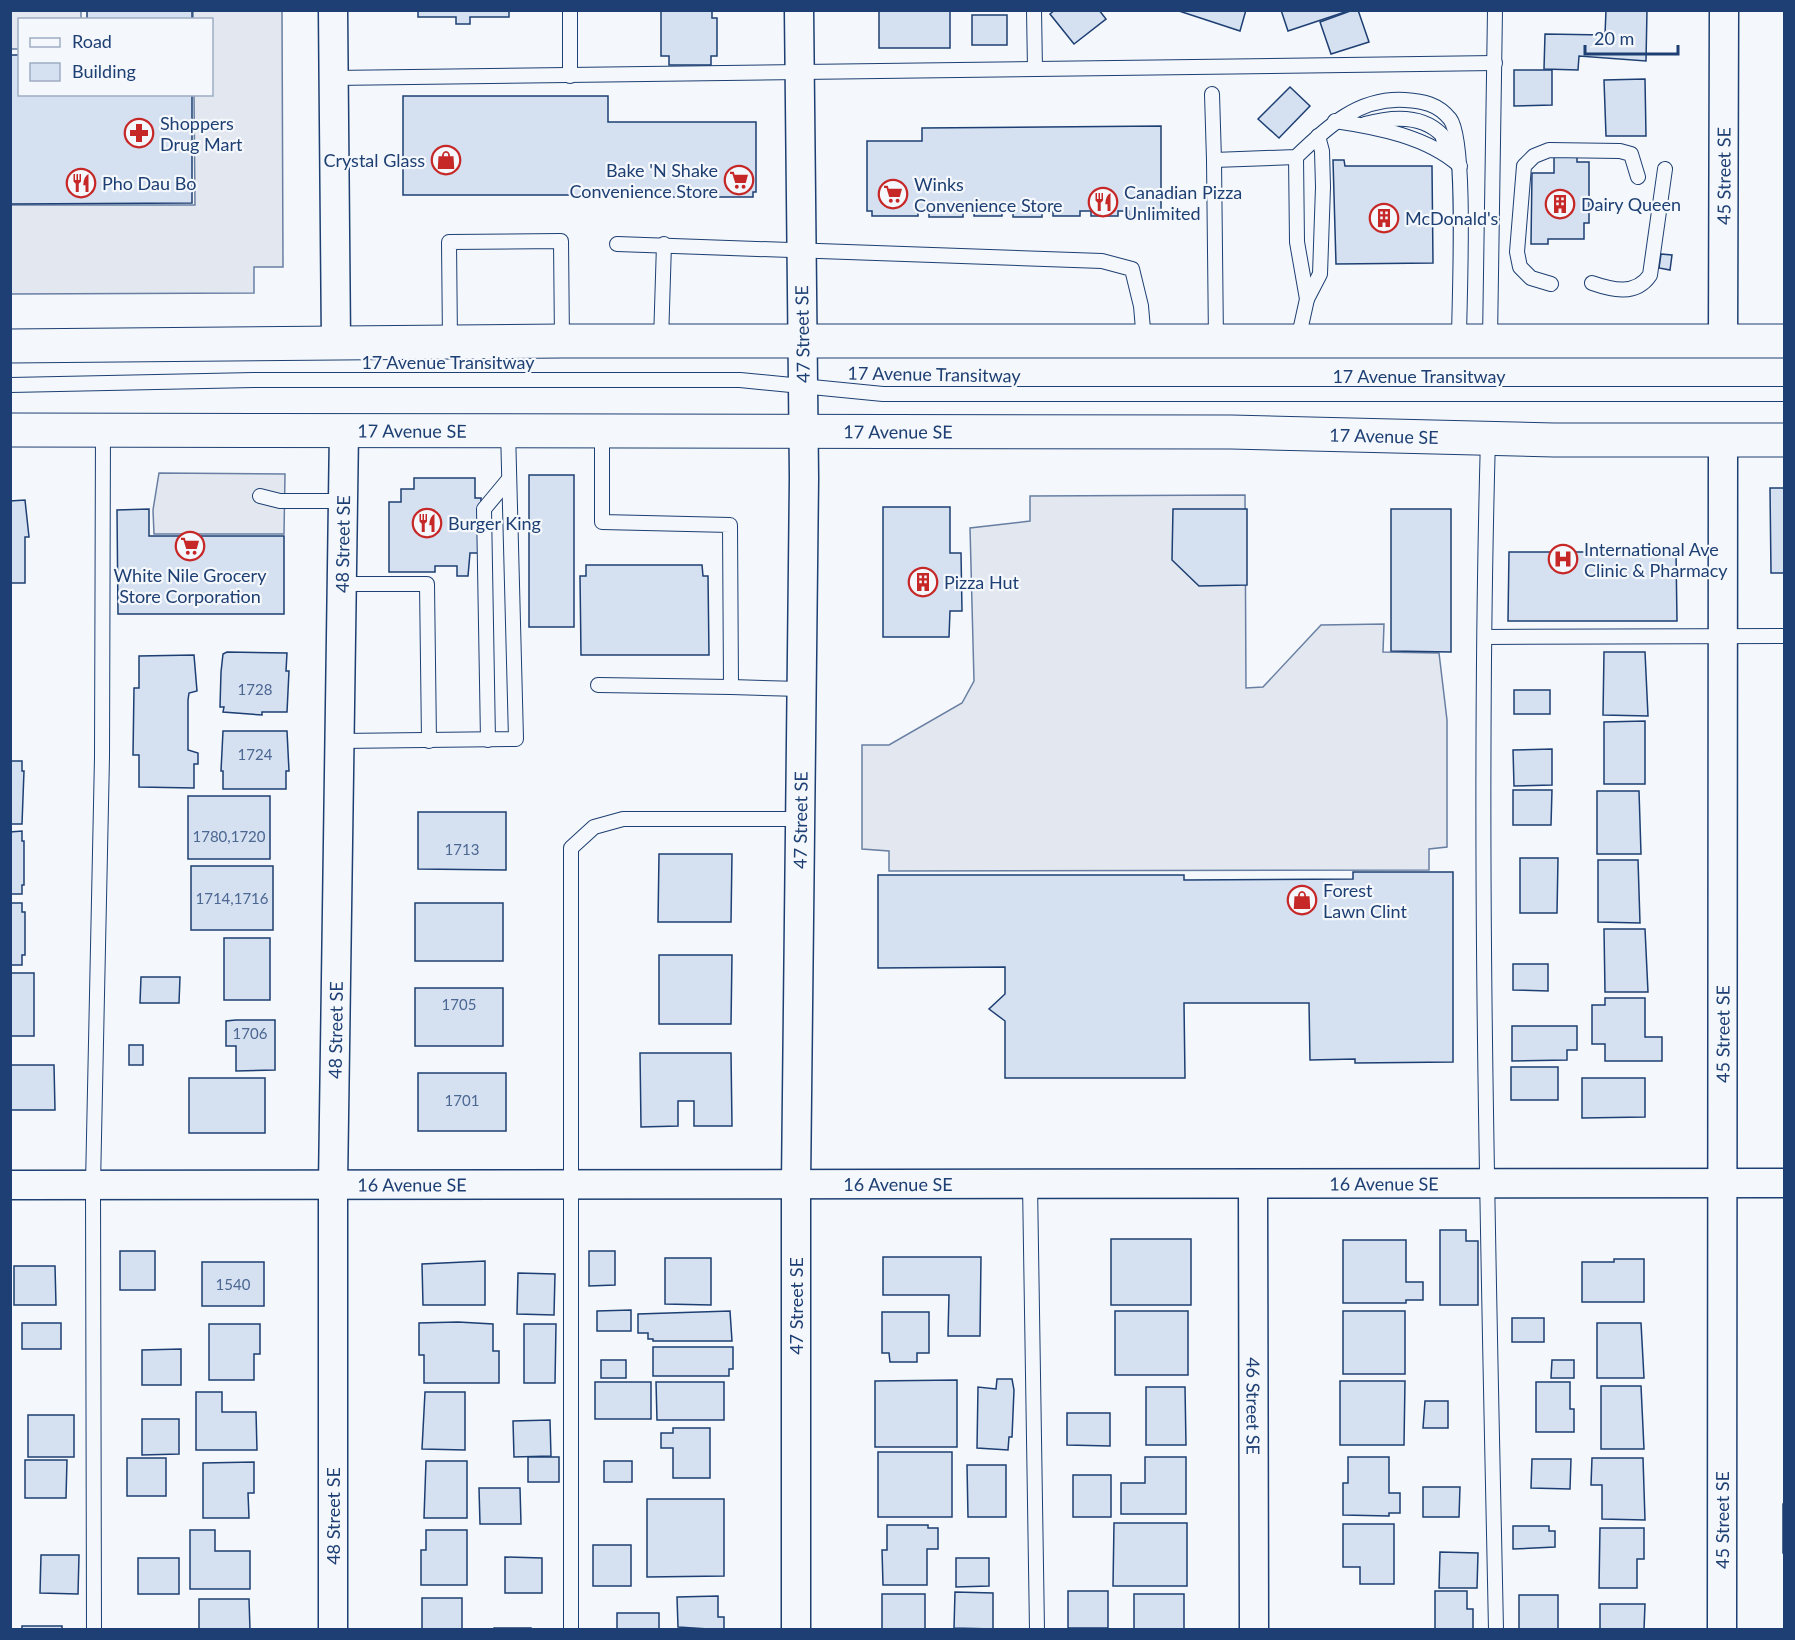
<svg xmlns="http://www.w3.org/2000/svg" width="1795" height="1640" font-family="Lato,sans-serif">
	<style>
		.parking { fill: #e3e8f0; stroke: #687fa3; stroke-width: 1.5 }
		.building { fill: #d5e0f0; stroke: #1d3f73; stroke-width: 1.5 }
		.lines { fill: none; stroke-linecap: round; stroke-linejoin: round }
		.service-casing { stroke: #1d3f73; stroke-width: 16 }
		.minor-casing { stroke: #1d3f73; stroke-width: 31 }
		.secondary-casing { stroke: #1d3f73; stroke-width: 35 }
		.service { stroke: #f4f7fb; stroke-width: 14 }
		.minor { stroke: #f4f7fb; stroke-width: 28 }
		.secondary { stroke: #f4f7fb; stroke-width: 33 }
		.labels { text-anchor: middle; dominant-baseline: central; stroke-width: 4.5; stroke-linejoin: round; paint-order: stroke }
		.number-label { font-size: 15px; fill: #4b6792 }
		.poi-label { font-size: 18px; fill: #1d3f73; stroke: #f4f7fb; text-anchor: start }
		.street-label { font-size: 18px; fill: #1d3f73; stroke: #f4f7fb }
	</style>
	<rect width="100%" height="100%" fill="#f4f7fb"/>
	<!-- parking -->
	<g class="parking">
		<path d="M10,11H81V19L20,20L19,49H11Z"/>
		<path d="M193,11H282L283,267H254V293L11,294V205H195L194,95L212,94V20L193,19Z"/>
		<path d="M159,473L285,474L284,534H154L153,510Z"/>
		<path d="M1245,495L1246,688L1263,687L1321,625L1384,624L1383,652L1439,653L1447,720V847L1429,849V870L889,871V851L862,849V745H889L962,703L974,681L970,528L1030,521V496Z"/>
	</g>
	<!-- building -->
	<g class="building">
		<rect x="87" y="10" width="105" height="10"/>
		<path d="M418,10H509V17H470V24H456V17H418Z"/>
		<path d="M661,10H712V18H717V56H711V65H669V56H661Z"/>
		<rect x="879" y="10" width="71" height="38"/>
		<path d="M1055,10H1099L1106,19L1074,44L1050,14Z"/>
		<path d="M1176,10H1246L1240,31Z"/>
		<path d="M1281,10H1351L1288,31Z"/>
		<path d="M1353,10H1358L1369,42L1331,54L1320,22Z"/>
		<path d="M1606,10H1647L1646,61L1579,56L1578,70L1544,69L1545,34L1605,35Z"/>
		<rect x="972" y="15" width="35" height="30"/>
		<path d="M10,55H20V94H192V203L10,204Z"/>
		<path d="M1514,70H1552V105L1514,106Z"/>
		<path d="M1645,79L1646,136H1606L1604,80Z"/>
		<path d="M1290,87L1310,106L1279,138L1258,119Z"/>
		<path d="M403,96H608V122H756V192H753V197H613V192H608V195H403Z"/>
		<path d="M1161,126V210H1156V216L1129,217V211H1118V216H1091V211H1080V216H1053V211L1042,212V217H1013V211H1002V216H974V211H963V217H929V211H918V216H872V211H867V141H922V128Z"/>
		<path d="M1554,157H1577V162H1589V223H1584V239H1548V244H1531L1532,173H1554Z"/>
		<path d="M1333,160H1344L1345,166H1432L1433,263L1336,264Z"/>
		<path d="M1661,254L1672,255L1670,270L1659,268Z"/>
		<rect x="529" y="475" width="45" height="152"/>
		<path d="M414,478H475V498H481V553H470L468,576H457V566H435V572H389V502H401V489H414Z"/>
		<path d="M1770,488H1784V573H1771Z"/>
		<path d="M25,500L29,537H25V583H10V501Z"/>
		<path d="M883,507H950V553H961L962,611H950L949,637H883Z"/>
		<path d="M149,509V536H284V614H118L117,510Z"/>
		<path d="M1173,509H1247V585L1199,586L1172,560Z"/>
		<path d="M1391,509H1451V652L1391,651Z"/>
		<path d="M1509,552H1676L1677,621H1508Z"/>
		<path d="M586,565H702L703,576H708L709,655H581L580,576H586Z"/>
		<path d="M227,652L287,653L286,671H289L287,712H262V715L223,712L224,707H220L221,672L223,654Z"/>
		<path d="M1604,652H1645L1648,716L1603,715Z"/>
		<path d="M194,655L197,691L189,693L188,700V750L198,753V764H194V788L139,787V755H133L134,688H139V656Z"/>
		<rect x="1514" y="690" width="36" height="24"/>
		<path d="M1645,721V784H1604V722Z"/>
		<path d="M223,731H287L289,771H286V789H223V771H221Z"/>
		<path d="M1552,749V785L1514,786L1513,750Z"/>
		<path d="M10,761H22V771H24L22,824H10Z"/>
		<path d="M1513,790H1552L1551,825H1513Z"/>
		<path d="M1597,791H1639L1641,854H1597Z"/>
		<rect x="188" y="796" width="82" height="63"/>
		<path d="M418,812H506V870L418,869Z"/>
		<path d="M22,831V841H24V885H22V894H10V832Z"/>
		<path d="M659,854H732L731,922H658Z"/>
		<path d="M1520,858H1558L1557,913H1520Z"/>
		<path d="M1598,860H1638L1640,923L1598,922Z"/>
		<rect x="191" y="866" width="82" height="64"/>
		<path d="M1353,872H1453V1062L1355,1063V1059L1310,1060L1309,1003H1184L1185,1078H1005V1021L989,1009L1005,994V967L878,968V875H1184V880L1353,879Z"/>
		<path d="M10,903H22V912H25V955H22V965H10Z"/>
		<rect x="415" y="903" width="88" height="58"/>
		<path d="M1604,929H1645L1648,992H1605Z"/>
		<rect x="224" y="938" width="46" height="62"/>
		<path d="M659,955H732L731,1024H659Z"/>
		<path d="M1513,964H1548V991L1513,990Z"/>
		<rect x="10" y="973" width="24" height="63"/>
		<path d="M141,977H180L179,1003H140Z"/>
		<rect x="415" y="988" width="88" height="58"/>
		<path d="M1605,998H1645V1037H1662V1061H1605V1044H1592V1005H1605Z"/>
		<path d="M236,1020H275V1070L236,1071V1046H226V1021Z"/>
		<path d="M1512,1026H1577V1050H1567V1060L1512,1061Z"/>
		<rect x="129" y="1045" width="14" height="20"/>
		<path d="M640,1053H731L732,1126H694V1101H678V1126L641,1127Z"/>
		<path d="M10,1065H54L55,1110H10Z"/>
		<rect x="1511" y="1067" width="47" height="33"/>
		<rect x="418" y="1073" width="88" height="58"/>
		<rect x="189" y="1078" width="76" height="55"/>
		<path d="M1582,1078H1645V1117L1582,1118Z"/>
		<path d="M1440,1230H1466V1241H1478V1305H1440Z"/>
		<rect x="1111" y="1239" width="80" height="66"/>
		<path d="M1343,1240H1406V1282H1423V1300H1406V1303H1343Z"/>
		<rect x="120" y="1251" width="35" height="39"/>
		<path d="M589,1251H615V1285L589,1286Z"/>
		<path d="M883,1257H981L980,1336H948L949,1295H883Z"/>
		<path d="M665,1258H711V1305L665,1304Z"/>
		<path d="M1614,1259H1644V1302H1582V1262H1614Z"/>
		<path d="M485,1261V1305H423L422,1264Z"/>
		<rect x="202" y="1262" width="62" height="44"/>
		<path d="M14,1266H55L56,1305H14Z"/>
		<path d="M518,1273L555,1274L554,1315L517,1314Z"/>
		<path d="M631,1310V1331H597V1311Z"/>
		<path d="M730,1311L732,1341H653V1339H648V1333H638V1314Z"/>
		<rect x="1115" y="1311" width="73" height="64"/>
		<rect x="1343" y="1311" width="62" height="63"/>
		<path d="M882,1312H929V1353H917V1362H890L889,1353H882Z"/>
		<rect x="1512" y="1318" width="32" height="24"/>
		<path d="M458,1322L493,1324V1351H499V1383H424V1355H419V1323Z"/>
		<rect x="22" y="1323" width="39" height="26"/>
		<path d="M1597,1323H1641L1644,1378H1597Z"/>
		<path d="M209,1324H260V1354H254V1380H209Z"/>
		<path d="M524,1324H556L555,1383H524Z"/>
		<path d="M653,1347H733V1369H729V1376H653Z"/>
		<path d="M181,1349V1385H142V1350Z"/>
		<rect x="601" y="1360" width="25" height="18"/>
		<path d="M1552,1360H1574V1378H1551Z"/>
		<path d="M997,1379H1012L1014,1390L1012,1437H1009L1008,1450L977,1448L978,1387L996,1389Z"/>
		<path d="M957,1380V1447H875V1381Z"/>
		<path d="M1340,1381H1405L1404,1445H1340Z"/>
		<rect x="595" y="1382" width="56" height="37"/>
		<path d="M656,1382H724V1420H657Z"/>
		<path d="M1536,1382H1570V1409H1574V1432H1536Z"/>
		<path d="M1601,1386H1641L1644,1449H1601Z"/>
		<path d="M1146,1387H1185L1186,1445H1146Z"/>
		<path d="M196,1392H222V1412H256L257,1450H196Z"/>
		<path d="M425,1392H465V1450L422,1449Z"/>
		<path d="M1425,1401H1448V1428H1423Z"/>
		<path d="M1067,1413H1110V1446L1067,1445Z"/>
		<rect x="28" y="1415" width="46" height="42"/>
		<path d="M142,1419H179V1454L142,1455Z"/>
		<path d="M550,1420L551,1456L514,1457L513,1421Z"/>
		<path d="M673,1428H710V1478H673V1448H661V1433H673Z"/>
		<rect x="878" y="1452" width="74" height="65"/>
		<rect x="528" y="1457" width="31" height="25"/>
		<path d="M1145,1457H1186V1514H1121V1483H1145Z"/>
		<path d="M1348,1457H1389V1493H1400V1513H1389V1516L1343,1515V1483H1348Z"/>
		<rect x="127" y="1458" width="39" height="38"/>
		<path d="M1592,1458H1643L1645,1520L1602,1519V1485H1591Z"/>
		<path d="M1532,1459H1571L1570,1489L1531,1488Z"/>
		<path d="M25,1460H67L66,1498H25Z"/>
		<path d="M426,1461H467V1518H424Z"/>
		<rect x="604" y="1461" width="28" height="21"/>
		<path d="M254,1462V1493H248L249,1518H203V1463Z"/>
		<path d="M967,1465H1006V1517H968Z"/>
		<rect x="1073" y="1475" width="38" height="42"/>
		<path d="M1423,1487H1460L1459,1517H1423Z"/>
		<path d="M479,1488H520L521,1524H480Z"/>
		<path d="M647,1499H724V1576L647,1577Z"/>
		<rect x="1783" y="1504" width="1" height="49"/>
		<path d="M1114,1523H1187V1586H1113Z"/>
		<path d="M1343,1524H1394V1584H1360V1567H1343Z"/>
		<path d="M887,1525H928V1528H938V1549H927V1585H883L882,1550H887Z"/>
		<path d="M1513,1526H1549V1531H1555V1547L1513,1549Z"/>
		<path d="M1600,1528H1644V1559H1637V1588H1599Z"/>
		<path d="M190,1530H215V1551H250V1589H190Z"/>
		<path d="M426,1530H467V1585H421V1550H426Z"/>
		<rect x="593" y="1545" width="38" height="41"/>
		<path d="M1440,1552L1478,1553L1477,1588H1439Z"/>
		<path d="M41,1555H79L78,1594L40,1593Z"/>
		<path d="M505,1557L542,1558V1593H505Z"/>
		<rect x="138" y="1558" width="41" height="36"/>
		<path d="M956,1558H989V1586L956,1587Z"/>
		<rect x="1068" y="1591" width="40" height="37"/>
		<path d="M1435,1591H1467V1609H1473V1630H1435Z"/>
		<path d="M955,1592L993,1593V1629L954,1628Z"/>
		<rect x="882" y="1594" width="43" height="36"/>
		<rect x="1134" y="1594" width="50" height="36"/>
		<rect x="1519" y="1595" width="39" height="35"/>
		<path d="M718,1596V1617H724V1630L678,1627L677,1597Z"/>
		<rect x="422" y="1598" width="40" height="32"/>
		<path d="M199,1599H249L250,1630H199Z"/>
		<path d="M1600,1604H1645L1644,1630H1600Z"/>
		<rect x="617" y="1613" width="42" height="17"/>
		<rect x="22" y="1626" width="40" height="4"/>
		<rect x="494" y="1628" width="37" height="2"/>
	</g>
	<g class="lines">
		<!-- service casing -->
		<g class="service-casing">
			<g id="service">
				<path d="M570,10V76"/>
				<path d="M1034,10L1035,69"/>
				<path d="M333,78L1495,63"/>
				<path d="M1212,94L1214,160L1296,157C1327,127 1359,97 1405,100C1423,101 1438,104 1450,119C1467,140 1459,304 1459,340"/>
				<path d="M1335,121C1377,127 1428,137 1460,166"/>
				<path d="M1365,124C1390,117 1422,114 1442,135L1448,155"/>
				<path d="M1296,157L1297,242L1307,299L1298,340"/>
				<path d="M1214,160L1216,341"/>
				<path d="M617,244L1102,261L1132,269L1141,306L1144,341"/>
				<path d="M1592,283C1612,290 1636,296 1650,275L1665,169"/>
				<path d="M1551,284L1531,278L1520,267L1517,252L1524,166L1534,156L1549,150L1620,151L1631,154L1638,177"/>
				<path d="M1307,299L1320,274L1323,187L1322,151L1318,136"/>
				<path d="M1490,340L1495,10"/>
				<path d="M450,341L449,242L561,241L562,341"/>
				<path d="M661,341L664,244"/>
				<path d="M10,385L254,380H740L883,394H1784"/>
				<path d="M602,430V522L730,525L731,687L801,689"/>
				<path d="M1488,438C1477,835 1488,1233 1496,1630"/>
				<path d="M260,496L280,501H344"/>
				<path d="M343,584H427L429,741"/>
				<path d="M1485,637L1784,636"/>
				<path d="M598,685L731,687"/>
				<path d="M488,740L484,509L509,479"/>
				<path d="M340,741L516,739L508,430"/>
				<path d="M1030,1184L1037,1630"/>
				<path d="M94,1630L93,1185L102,757L103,430"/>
				<path d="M571,1630V848L594,827L623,819H800"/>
			</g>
		</g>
		<!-- minor casing -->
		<g class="minor-casing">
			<g id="minor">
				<path d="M333,10L336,343"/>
				<path id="s1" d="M1723,341L1724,10"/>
				<path id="s2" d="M1253,1184L1254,1630"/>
				<path id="s3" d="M10,1185L1784,1183"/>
				<path id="s4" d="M333,1630V1185L344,431"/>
				<path id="s5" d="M796,1630V1184L804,478L799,10"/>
				<path id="s6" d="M1722,1630L1723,440"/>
			</g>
		</g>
		<!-- secondary casing -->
		<g class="secondary-casing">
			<g id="secondary">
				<path d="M10,346L562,341H1784"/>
				<path id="s7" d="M10,430L1231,432L1554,440H1784"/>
			</g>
		</g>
		<!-- service -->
		<use href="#service" class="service"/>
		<!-- minor -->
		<use href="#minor" class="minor"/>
		<!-- secondary -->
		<use href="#secondary" class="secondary"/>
	</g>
	<!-- icons -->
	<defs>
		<g id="pharmacy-ring" transform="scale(1.5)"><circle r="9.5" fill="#f4f7fb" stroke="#c62828" stroke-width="1.5"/><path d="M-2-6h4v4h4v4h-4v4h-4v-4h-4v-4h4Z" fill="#c62828"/></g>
		<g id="shop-ring" transform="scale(1.5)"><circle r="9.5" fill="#f4f7fb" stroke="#c62828" stroke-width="1.5"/><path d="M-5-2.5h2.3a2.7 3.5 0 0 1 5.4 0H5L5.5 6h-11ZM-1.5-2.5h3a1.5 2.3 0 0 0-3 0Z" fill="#c62828"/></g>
		<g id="supermarket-ring" transform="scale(1.5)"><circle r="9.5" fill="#f4f7fb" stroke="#c62828" stroke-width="1.5"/><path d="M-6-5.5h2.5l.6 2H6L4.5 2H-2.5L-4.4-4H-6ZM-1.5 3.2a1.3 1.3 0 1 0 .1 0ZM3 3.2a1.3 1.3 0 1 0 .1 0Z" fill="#c62828"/></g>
		<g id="restaurant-ring" transform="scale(1.5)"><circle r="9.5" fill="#f4f7fb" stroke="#c62828" stroke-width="1.5"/><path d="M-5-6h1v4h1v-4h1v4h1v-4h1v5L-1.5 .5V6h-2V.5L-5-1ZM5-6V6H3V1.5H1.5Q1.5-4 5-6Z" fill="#c62828"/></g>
		<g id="building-ring" transform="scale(1.5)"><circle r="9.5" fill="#f4f7fb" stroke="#c62828" stroke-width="1.5"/><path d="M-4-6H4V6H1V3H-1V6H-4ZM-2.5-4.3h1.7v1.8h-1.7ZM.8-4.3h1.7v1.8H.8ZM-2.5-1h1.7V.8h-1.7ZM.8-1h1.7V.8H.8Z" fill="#c62828"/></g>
		<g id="hospital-ring" transform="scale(1.5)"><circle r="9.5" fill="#f4f7fb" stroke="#c62828" stroke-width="1.5"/><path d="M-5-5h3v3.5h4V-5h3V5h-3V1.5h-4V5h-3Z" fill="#c62828"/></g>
	</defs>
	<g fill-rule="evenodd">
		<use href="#pharmacy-ring" x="139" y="133"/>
		<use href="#shop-ring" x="446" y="160"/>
		<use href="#supermarket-ring" x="739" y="180"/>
		<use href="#restaurant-ring" x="81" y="183"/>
		<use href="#supermarket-ring" x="893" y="194"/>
		<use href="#restaurant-ring" x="1103" y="202"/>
		<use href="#building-ring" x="1560" y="204"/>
		<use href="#building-ring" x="1384" y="218"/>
		<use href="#restaurant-ring" x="427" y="523"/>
		<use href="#supermarket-ring" x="190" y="546"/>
		<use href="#hospital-ring" x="1563" y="559"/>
		<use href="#building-ring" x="923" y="582"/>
		<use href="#shop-ring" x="1302" y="900"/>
	</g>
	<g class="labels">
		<!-- number labels -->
		<g class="number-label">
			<text x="255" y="689">1728</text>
			<text x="255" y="754">1724</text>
			<text x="229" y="836">1780,1720</text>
			<text x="462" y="849">1713</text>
			<text x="232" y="898">1714,1716</text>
			<text x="459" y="1004">1705</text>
			<text x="250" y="1033">1706</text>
			<text x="462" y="1100">1701</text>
			<text x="233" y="1284">1540</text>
		</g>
		<!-- poi labels -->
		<g class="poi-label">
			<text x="160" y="123">Shoppers<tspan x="160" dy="21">Drug Mart</tspan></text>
			<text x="425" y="160" text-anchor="end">Crystal Glass</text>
			<text x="718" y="170" text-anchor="end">Bake 'N Shake<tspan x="718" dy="21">Convenience Store</tspan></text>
			<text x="102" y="183">Pho Dau Bo</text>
			<text x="914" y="184">Winks<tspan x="914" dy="21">Convenience Store</tspan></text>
			<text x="1124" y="192">Canadian Pizza<tspan x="1124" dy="21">Unlimited</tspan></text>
			<text x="1581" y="204">Dairy Queen</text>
			<text x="1405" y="218">McDonald's</text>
			<text x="448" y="523">Burger King</text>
			<text x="1584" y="549">International Ave<tspan x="1584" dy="21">Clinic &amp; Pharmacy</tspan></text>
			<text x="190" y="575" text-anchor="middle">White Nile Grocery<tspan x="190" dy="21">Store Corporation</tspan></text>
			<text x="944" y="582">Pizza Hut</text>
			<text x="1323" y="890">Forest<tspan x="1323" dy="21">Lawn Clint</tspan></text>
		</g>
		<!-- street labels -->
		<g class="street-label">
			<text stroke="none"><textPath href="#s1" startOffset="165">45 Street SE</textPath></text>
			<text transform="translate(802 334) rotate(-91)">47 Street SE</text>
			<text x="448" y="362">17 Avenue Transitway</text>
			<text transform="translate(934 374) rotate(1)">17 Avenue Transitway</text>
			<text x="1419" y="376">17 Avenue Transitway</text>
			<text stroke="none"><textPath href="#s7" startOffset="402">17 Avenue SE</textPath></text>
			<text stroke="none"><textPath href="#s7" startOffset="888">17 Avenue SE</textPath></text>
			<text stroke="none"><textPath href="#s7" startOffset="1374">17 Avenue SE</textPath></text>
			<text stroke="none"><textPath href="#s4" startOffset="1086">48 Street SE</textPath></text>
			<text stroke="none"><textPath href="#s5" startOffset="810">47 Street SE</textPath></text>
			<text stroke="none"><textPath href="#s4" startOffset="600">48 Street SE</textPath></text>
			<text stroke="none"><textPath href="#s6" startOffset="596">45 Street SE</textPath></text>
			<text stroke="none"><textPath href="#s3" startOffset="888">16 Avenue SE</textPath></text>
			<text stroke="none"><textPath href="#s3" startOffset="1374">16 Avenue SE</textPath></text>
			<text stroke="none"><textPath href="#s3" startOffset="402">16 Avenue SE</textPath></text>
			<text transform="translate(796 1306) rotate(-90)">47 Street SE</text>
			<text stroke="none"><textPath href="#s2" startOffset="222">46 Street SE</textPath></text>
			<text transform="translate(333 1516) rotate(-90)">48 Street SE</text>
			<text stroke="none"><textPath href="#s6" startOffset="110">45 Street SE</textPath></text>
		</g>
	</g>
	<!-- border -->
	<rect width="1795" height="1640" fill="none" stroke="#1d3f73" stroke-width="24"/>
	<!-- legend -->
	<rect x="18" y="18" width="195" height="78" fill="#f4f7fb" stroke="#9eadc5" stroke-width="1.5"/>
	<rect x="30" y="38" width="30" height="9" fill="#f4f7fb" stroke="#9eadc5" stroke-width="1.5"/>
	<text x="72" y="48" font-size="18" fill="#1d3f73">Road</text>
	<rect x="30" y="63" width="30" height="18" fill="#d5e0f0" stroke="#9eadc5" stroke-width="1.5"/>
	<text x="72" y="78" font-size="18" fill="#1d3f73">Building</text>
	<!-- scale -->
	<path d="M1585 45v9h93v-9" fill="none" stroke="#1d3f73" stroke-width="3"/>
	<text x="1594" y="45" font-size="18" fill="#1d3f73" stroke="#f4f7fb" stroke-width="4.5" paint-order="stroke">20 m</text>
</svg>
